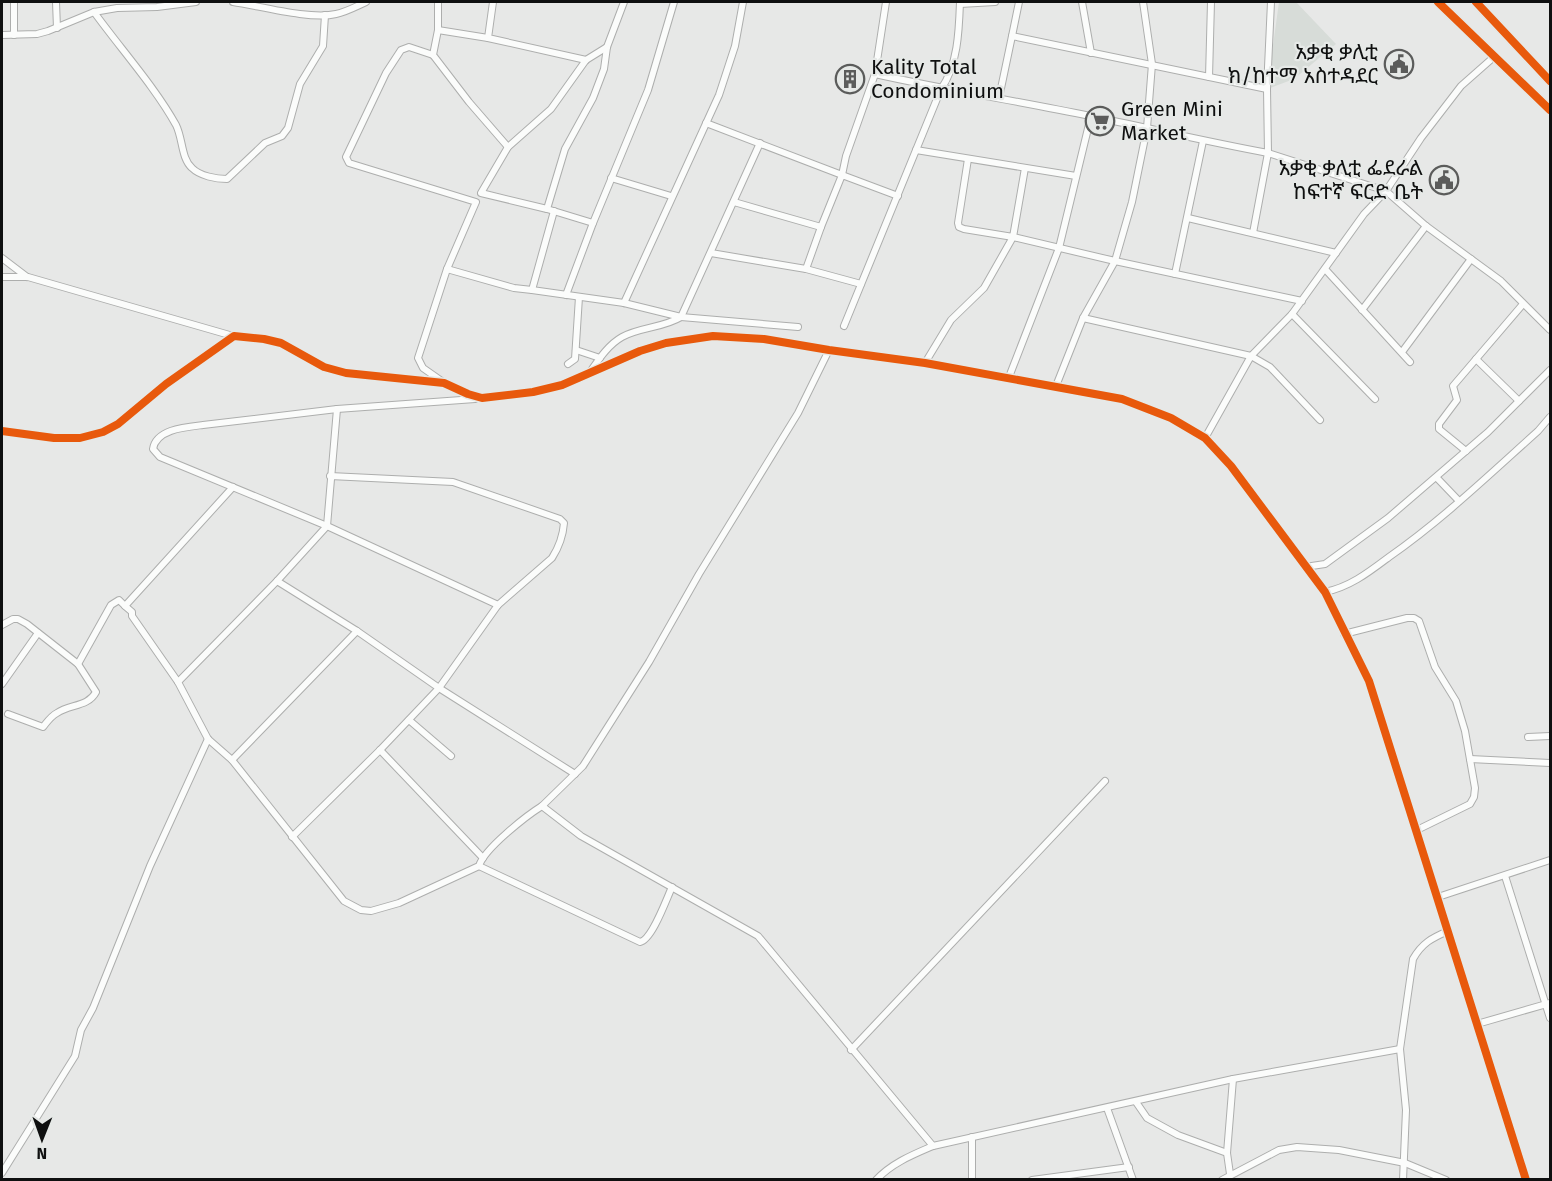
<svg xmlns="http://www.w3.org/2000/svg" width="1552" height="1181" font-family="'Fira Sans','Noto Sans Ethiopic',sans-serif">
	<style>
		.built { fill: #d7dcd8 }
		.lines { fill: none; stroke-linecap: round; stroke-linejoin: round }
		.minor-casing { stroke: #adaead; stroke-width: 8 }
		.primary-casing { stroke: #adaead; stroke-width: 10 }
		.minor { stroke: #fbfcfb; stroke-width: 6 }
		.primary { stroke: #fbfcfb; stroke-width: 9 }
		.cycleway-casing { stroke: #e6e9e7; stroke-width: 11 }
		.cycleway { stroke: #e8590c; stroke-width: 8 }
		.labels { text-anchor: middle; dominant-baseline: central; stroke-width: 4.5; stroke-linejoin: round; paint-order: stroke }
		.poi-label { font-size: 21px; fill: #0f1010; stroke: #e6e9e7; text-anchor: end }
	</style>
	<rect width="100%" height="100%" fill="#e7e8e7"/>
	<!-- built -->
	<path class="built" d="M1279,2H1296L1336,44L1294,79L1267,89Z"/>
	<g class="lines">
		<!-- minor casing -->
		<g class="minor-casing">
			<g id="minor">
				<path d="M14,2V35"/>
				<path d="M56,2L57,28"/>
				<path d="M233,2C260,6 310,20 336,14C346,12 357,6 366,2"/>
				<path d="M438,2V30L433,55L469,102L508,147"/>
				<path d="M493,2L488,38L586,60"/>
				<path d="M624,2L607,47L604,69L593,98L565,149L547,209L593,223L648,90L674,2"/>
				<path d="M886,2L875,74C946,90 1018,101 1090,116C1149,128 1208,142 1268,153L1267,89L1271,2"/>
				<path d="M1082,2L1091,53"/>
				<path d="M960,4L995,2"/>
				<path d="M94,12C120,48 155,87 176,125C183,139 181,158 192,168C200,176 216,179 227,179L265,143L282,136L288,128L300,84L323,46L325,15"/>
				<path d="M438,30L488,38"/>
				<path d="M2,35L37,34L48,31L94,12L117,8L157,7L196,2"/>
				<path d="M1012,36L1019,2"/>
				<path d="M433,55L409,47L401,50L386,73L346,157L349,163L476,202L447,269L418,358L423,368L443,382"/>
				<path d="M1495,56L1461,86L1421,138L1386,191L1426,226L1501,281L1550,330"/>
				<path d="M1209,77L1211,2"/>
				<path d="M999,98L1012,36L1267,89"/>
				<path d="M706,123L842,175L846,156L875,74"/>
				<path d="M916,150L1076,176"/>
				<path d="M968,159L958,223L959,227L964,229L1013,237L1025,168"/>
				<path d="M611,178L671,196"/>
				<path d="M734,202L821,227"/>
				<path d="M547,209L481,193L508,147L551,109L586,60L607,47"/>
				<path d="M554,211L532,290L624,303L681,317L798,327"/>
				<path d="M1188,218L1336,253"/>
				<path d="M711,253L806,269L861,284"/>
				<path d="M2,258L27,277"/>
				<path d="M447,269L514,288L532,290"/>
				<path d="M806,269L821,227L842,175L898,196"/>
				<path d="M1325,269L1410,362"/>
				<path d="M1175,274L1203,141"/>
				<path d="M2,277H28L233,336"/>
				<path d="M566,295L593,223"/>
				<path d="M624,303L719,95L735,46L743,2"/>
				<path d="M1362,310L1426,226"/>
				<path d="M1292,314L1375,399"/>
				<path d="M1083,318L1251,356L1270,367L1320,420"/>
				<path d="M844,326L941,89C958,65 959,30 960,2"/>
				<path d="M576,350L600,358"/>
				<path d="M829,350L798,413L699,574L649,662L583,766L542,806L581,836L758,936L933,1146L1233,1079L1400,1049"/>
				<path d="M1402,352L1471,259"/>
				<path d="M1476,359L1519,401"/>
				<path d="M925,363L951,320L984,288L1013,237L1115,261L1302,301"/>
				<path d="M568,364L575,359L579,297"/>
				<path d="M590,372C599,359 608,345 622,337C640,327 663,328 681,317L760,143"/>
				<path d="M1009,377L1059,248L1091,116"/>
				<path d="M1056,386L1083,318L1115,261L1132,202L1147,128L1152,64L1143,2"/>
				<path d="M475,399L337,409L203,425C186,427 156,429 153,449L160,457L327,526L498,605"/>
				<path d="M2,431L54,438H80L103,432L118,424L166,384L234,336L264,339L281,343L324,367L346,373L444,383L468,394L482,398L533,392L562,385L640,351L666,343L713,336L764,339L829,350L925,363L1122,399L1171,418L1205,438L1231,466L1325,592L1369,681L1526,1180"/>
				<path d="M1205,438L1251,356L1292,314L1364,214L1386,191L1268,153L1253,233"/>
				<path d="M1466,451L1439,429V424L1457,400L1453,386L1523,304"/>
				<path d="M1437,478L1459,501"/>
				<path d="M233,487L125,606L132,612V616L178,682L208,739L232,760L344,901L361,910L371,911L399,903L479,866C484,849 526,816 542,806"/>
				<path d="M1305,567L1325,564L1388,518L1488,432L1550,370"/>
				<path d="M277,581L357,631L439,688L575,774"/>
				<path d="M1325,592C1350,587 1369,572 1389,557C1442,520 1490,474 1538,431L1550,417"/>
				<path d="M2,625L13,619H18L27,624L78,664L96,692C88,707 70,704 57,713C51,716 47,722 43,727L8,714"/>
				<path d="M1344,634L1407,618H1414L1419,621L1435,667L1456,701L1465,731L1475,788L1474,797L1470,804L1417,830"/>
				<path d="M78,664L111,605L119,600L125,606"/>
				<path d="M178,682L277,581L327,526L337,409"/>
				<path d="M2,684L38,633"/>
				<path d="M409,720L451,756"/>
				<path d="M1528,737L1550,736"/>
				<path d="M380,750L483,858"/>
				<path d="M1470,759L1550,763"/>
				<path d="M232,760L357,631"/>
				<path d="M292,837L380,750L439,688L498,605L552,558C559,547 563,536 564,523L560,519L453,482L330,476"/>
				<path d="M479,866L640,942C652,940 666,900 672,887"/>
				<path d="M1505,876L1550,1018"/>
				<path d="M1438,897L1550,860"/>
				<path d="M1477,1024L1550,1003"/>
				<path d="M851,1050L1105,781"/>
				<path d="M1136,1102L1147,1118L1178,1135L1227,1153"/>
				<path d="M1107,1108L1133,1180"/>
				<path d="M2,1173L75,1056L81,1030L93,1008L150,866L208,739"/>
				<path d="M1230,1174L1227,1153L1233,1079"/>
				<path d="M876,1180C892,1163 912,1155 933,1146"/>
				<path d="M972,1180V1137"/>
				<path d="M1032,1180L1129,1167"/>
				<path d="M1222,1180L1279,1150L1297,1147L1339,1150L1405,1163L1446,1180"/>
				<path d="M1403,1180L1406,1110L1400,1049L1413,959C1422,943 1432,938 1448,931"/>
			</g>
		</g>
		<!-- primary casing -->
		<g class="primary-casing">
			<g id="primary">
				<path d="M1438,2L1550,110"/>
				<path d="M1476,2L1550,81"/>
			</g>
		</g>
		<!-- minor -->
		<use href="#minor" class="minor"/>
		<!-- primary -->
		<use href="#primary" class="primary"/>
		<!-- cycleway casing -->
		<g class="cycleway-casing">
			<g id="cycleway">
				<path d="M1438,2L1550,110"/>
				<path d="M1476,2L1550,81"/>
				<path d="M2,431L54,438H80L103,432L118,424L166,384L234,336L264,339L281,343L324,367L346,373L444,383L468,394L482,398L533,392L562,385L640,351L666,343L713,336L764,339L829,350L925,363L1122,399L1171,418L1205,438L1231,466L1325,592L1369,681L1526,1180"/>
			</g>
		</g>
		<!-- cycleway -->
		<use href="#cycleway" class="cycleway"/>
	</g>
	<!-- icons -->
	<defs>
		<g id="civic-ring" transform="scale(1.5)"><circle r="9.5" fill="#e6e9e7" stroke="#5b5c5b" stroke-width="1.5"/><path d="M-.6-6.5H3V-4.5H.6V-3L4-1V1h2V6H-6V1h2V-1L-.6-3ZM-1.2 2.5V6h2.4V2.5Z" fill="#5b5c5b"/></g>
		<g id="building-ring" transform="scale(1.5)"><circle r="9.5" fill="#e6e9e7" stroke="#5b5c5b" stroke-width="1.5"/><path d="M-4-6H4V6H1V3H-1V6H-4ZM-2.5-4.3h1.7v1.8h-1.7ZM.8-4.3h1.7v1.8H.8ZM-2.5-1h1.7V.8h-1.7ZM.8-1h1.7V.8H.8Z" fill="#5b5c5b"/></g>
		<g id="supermarket-ring" transform="scale(1.5)"><circle r="9.5" fill="#e6e9e7" stroke="#5b5c5b" stroke-width="1.5"/><path d="M-6-5.5h2.5l.6 2H6L4.5 2H-2.5L-4.4-4H-6ZM-1.5 3.2a1.3 1.3 0 1 0 .1 0ZM3 3.2a1.3 1.3 0 1 0 .1 0Z" fill="#5b5c5b"/></g>
	</defs>
	<g fill-rule="evenodd">
		<use href="#civic-ring" x="1399" y="64"/>
		<use href="#building-ring" x="850" y="79"/>
		<use href="#supermarket-ring" x="1100" y="121"/>
		<use href="#civic-ring" x="1444" y="180"/>
	</g>
	<g class="labels">
		<!-- poi labels -->
		<g class="poi-label">
			<text x="1378" y="52">አቃቂ ቃሊቲ<tspan x="1378" dy="24">ክ/ከተማ አስተዳደር</tspan></text>
			<text x="871" y="67" text-anchor="start">Kality Total<tspan x="871" dy="24">Condominium</tspan></text>
			<text x="1121" y="109" text-anchor="start">Green Mini<tspan x="1121" dy="24">Market</tspan></text>
			<text x="1423" y="168">አቃቂ ቃሊቲ ፌደራል<tspan x="1423" dy="24">ከፍተኛ ፍርድ ቤት</tspan></text>
		</g>
	</g>
	<!-- border -->
	<rect width="1552" height="1181" fill="none" stroke="#0f1010" stroke-width="6"/>
	<!-- north arrow -->
	<g transform="translate(42 1139) rotate(181)" stroke="#e6e9e7" stroke-width="4.5" paint-order="stroke">
	<path d="M0-4.5L10 22L0 15L-10 22Z" fill="#0f1010"/>
	<text y="-9" font-size="16" font-weight="bold" text-anchor="middle" fill="#0f1010">N</text>
	</g>
</svg>
